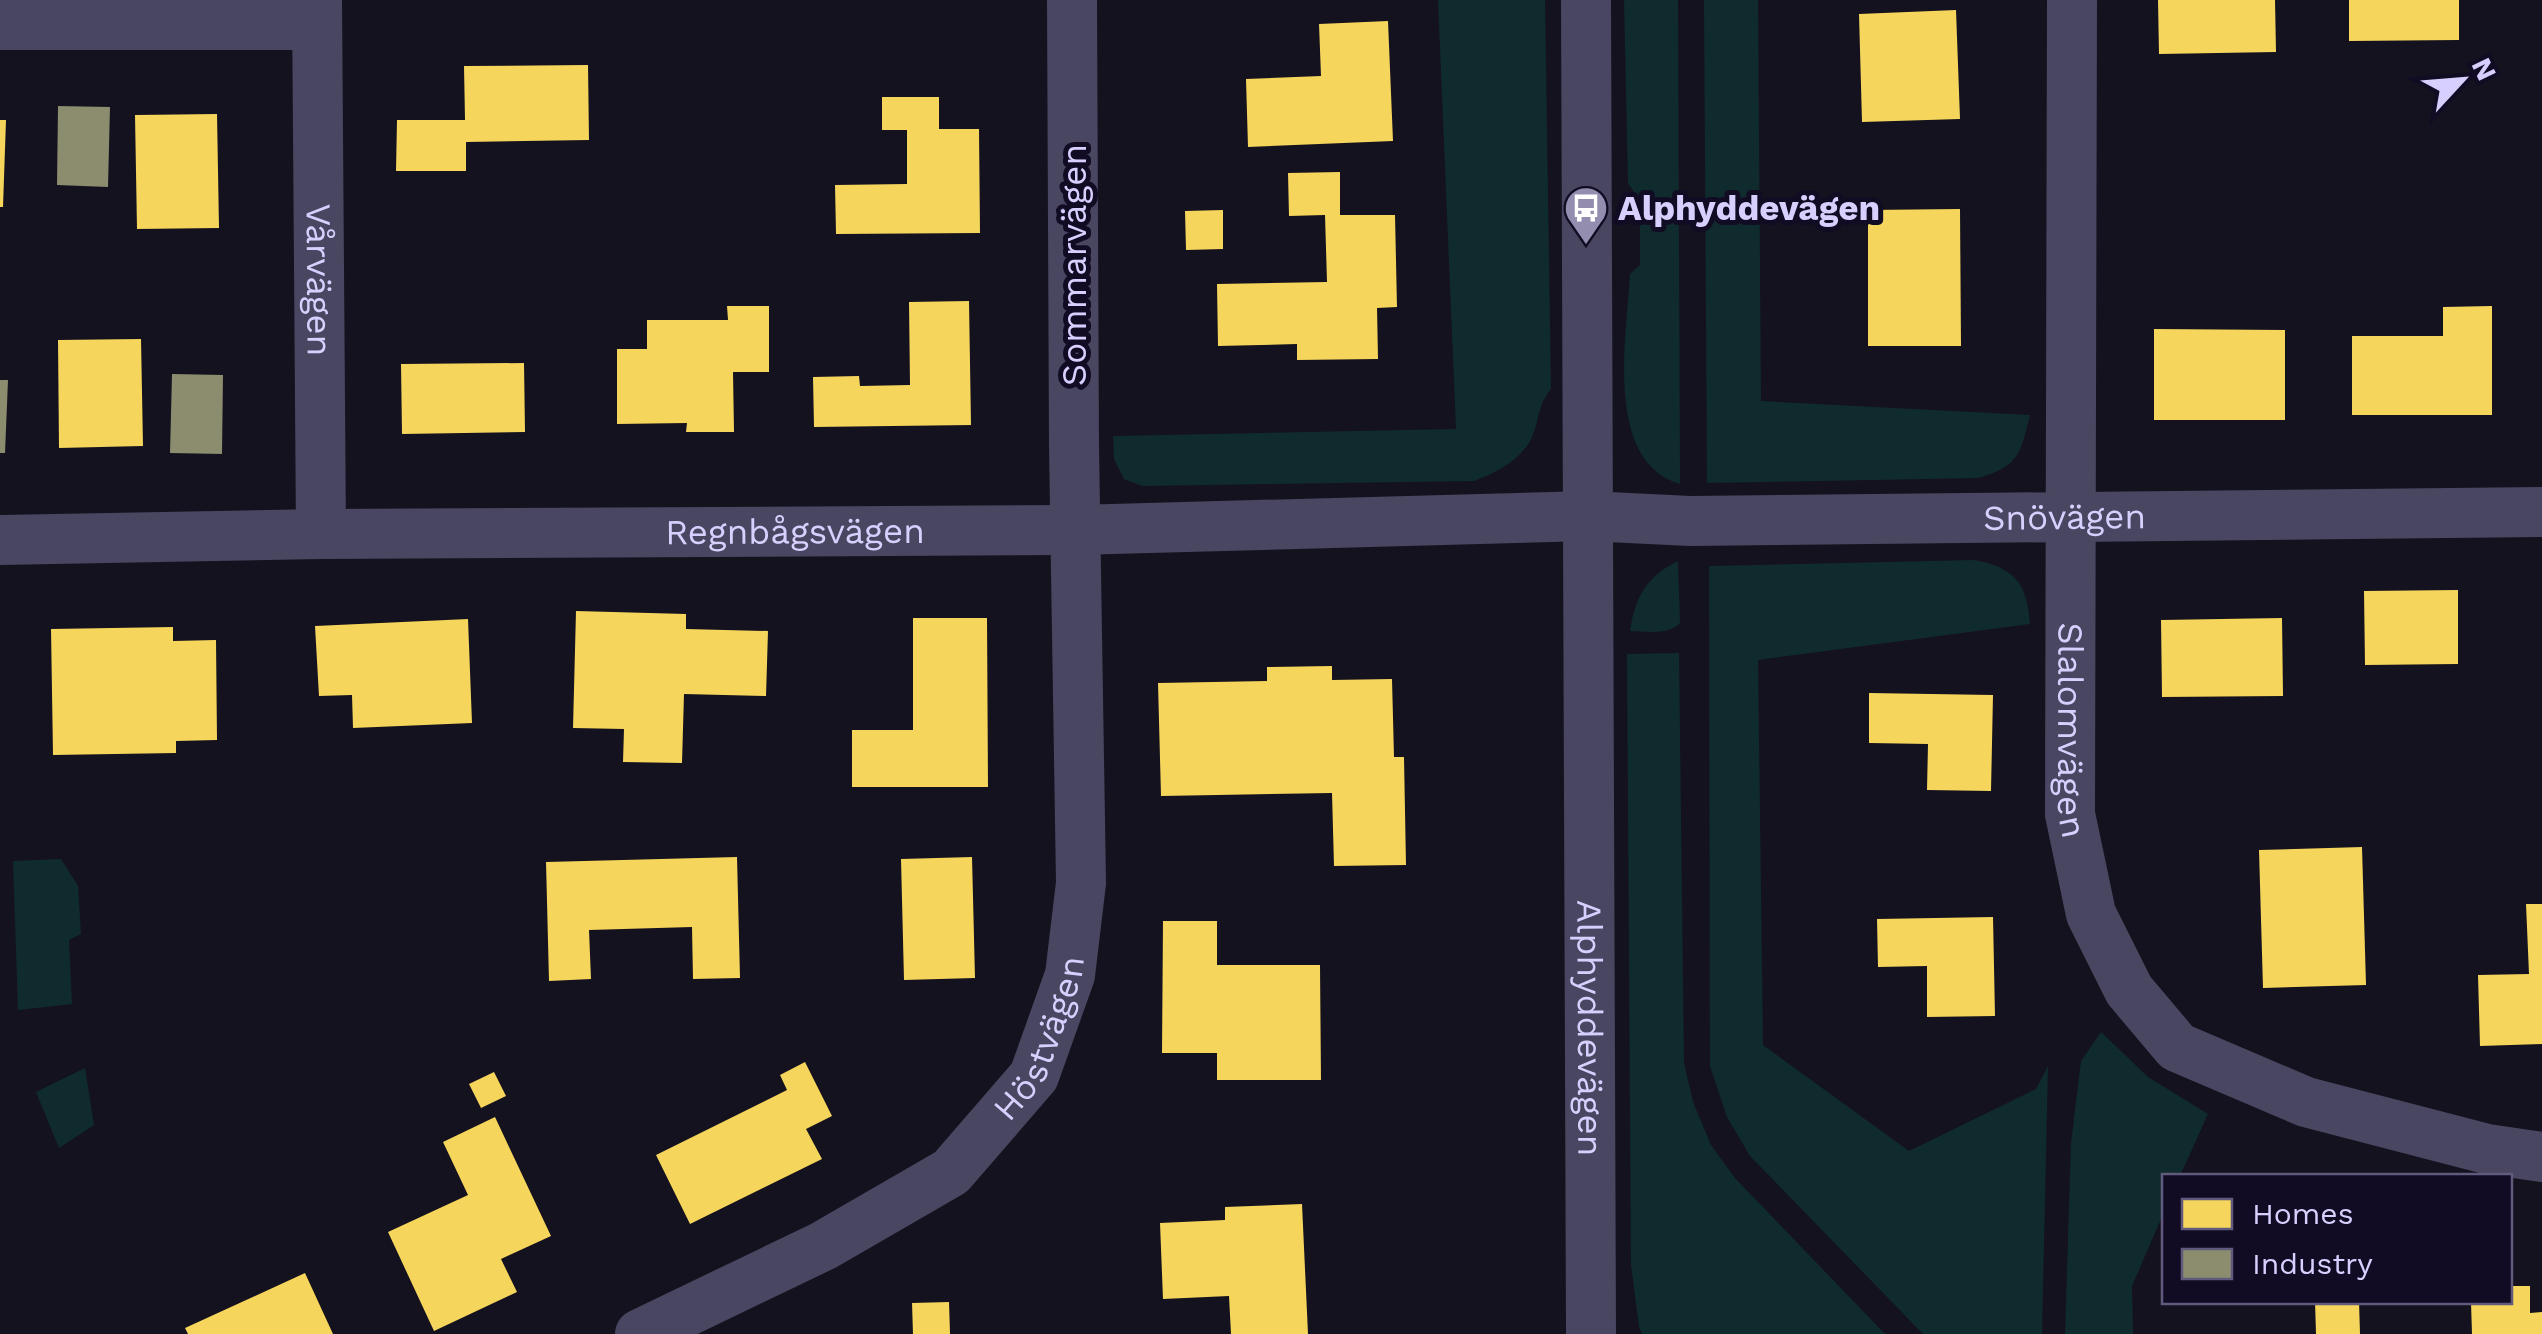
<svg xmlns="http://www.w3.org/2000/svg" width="2542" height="1334" font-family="'Work Sans',sans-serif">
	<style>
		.green { fill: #102b2d }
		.homes { fill: #f6d55c }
		.industry { fill: #8c8c6e }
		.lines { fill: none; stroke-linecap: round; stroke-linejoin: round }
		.street { stroke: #484660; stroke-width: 50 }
		.labels { text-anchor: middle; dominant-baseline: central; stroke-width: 10; stroke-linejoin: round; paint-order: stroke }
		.poi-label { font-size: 35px; font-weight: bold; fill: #d7d0ff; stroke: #110c24; text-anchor: start }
		.street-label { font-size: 35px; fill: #d7d0ff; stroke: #110c24 }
	</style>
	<rect width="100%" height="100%" fill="#14121e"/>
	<!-- green -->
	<g class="green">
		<path d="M1438,0H1545L1551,389C1535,409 1540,425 1529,443C1516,463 1495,473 1474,481L1142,486L1124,479L1114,459L1113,436L1456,429Z"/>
		<path d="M1624,0H1678L1680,484C1603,461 1627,334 1630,274L1640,265V201L1628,183Z"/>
		<path d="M1704,0H1758L1761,401L2030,415C2020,454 2020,465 1979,478L1707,483Z"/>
		<path d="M1974,560C2015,568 2027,583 2030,624L1758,660L1763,1045L1909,1151L2036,1089L2048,1066L2042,1334H1923L1750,1156L1727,1117L1710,1066L1709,566Z"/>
		<path d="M1678,561L1680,623C1668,636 1646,631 1630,631C1635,597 1647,576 1678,561Z"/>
		<path d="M1679,653L1684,1063L1693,1102L1711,1145L1735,1178L1885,1334H1642L1639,1327L1631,1265L1627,654Z"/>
		<path d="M61,859L78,886L81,934L69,940L72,1004L18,1010L13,861Z"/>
		<path d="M2101,1032L2148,1077L2208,1114L2180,1176H2164V1212L2132,1286L2133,1334H2065L2071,1143L2081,1061Z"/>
		<path d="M85,1068L94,1125L59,1148L36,1092Z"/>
	</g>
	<!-- homes -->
	<g class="homes">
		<path d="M2158,0H2275L2276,52L2159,54Z"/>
		<path d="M2349,0H2459V40L2349,41Z"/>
		<path d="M1956,10L1960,119L1862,122L1859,14Z"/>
		<path d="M1388,21L1393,141L1248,147L1246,79L1321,76L1319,24Z"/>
		<path d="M588,65L589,140L466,142V171H396L397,120H465L464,66Z"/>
		<path d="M882,97H939V129H979L980,233L836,234L835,185L907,184V130H882Z"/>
		<path d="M217,114L219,228L137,229L135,115Z"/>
		<path d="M0,120H6L3,207H0Z"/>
		<path d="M1340,172V215H1395L1397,307L1377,308L1378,359L1297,360V344L1218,346L1217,284L1327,282L1325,215L1289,216L1288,173Z"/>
		<path d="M1960,209L1961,346H1868V210Z"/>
		<path d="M1223,210V249L1186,250L1185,211Z"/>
		<path d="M969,301L971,425L814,427L813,377L859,376L860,386L910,385L909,302Z"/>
		<path d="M727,306H769V372H733L734,432H686L687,423L617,424V349H647V320H728Z"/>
		<path d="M2492,306V415H2352V336H2443V307Z"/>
		<path d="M2154,329L2285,330V420H2154Z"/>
		<path d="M141,339L143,446L59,448L58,340Z"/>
		<path d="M524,363L525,432L402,434L401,364Z"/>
		<path d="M2458,590V664L2365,665L2364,591Z"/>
		<path d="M576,611L686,614V629L768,631L766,696L684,694L682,763L623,762L624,729L573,728Z"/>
		<path d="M913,618H987L988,787H852V730H913Z"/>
		<path d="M2282,618L2283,696L2162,697L2161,620Z"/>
		<path d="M468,619L472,723L353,728L352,695L319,696L315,626Z"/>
		<path d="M173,627V641L216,640L217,740L176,741V753L53,755L51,629Z"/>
		<path d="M1332,666V680L1392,679L1394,757H1404L1406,865L1334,866L1332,793L1161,796L1158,683L1267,681V667Z"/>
		<path d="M1869,693L1993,695L1991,791L1927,790L1928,744L1869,743Z"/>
		<path d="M2362,847L2366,985L2263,988L2259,850Z"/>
		<path d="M737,857L740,978L693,979L692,927L589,930L591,979L549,981L546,862Z"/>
		<path d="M972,857L975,978L904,980L901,859Z"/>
		<path d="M2526,904H2542V1044L2480,1046L2478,975L2529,974Z"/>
		<path d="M1993,917L1995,1016L1927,1017V966L1878,967L1877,919Z"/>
		<path d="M1163,921H1217V965H1320L1321,1080H1217V1053H1162Z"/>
		<path d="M805,1062L832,1116L806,1129L822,1159L690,1224L656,1155L787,1090L780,1075Z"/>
		<path d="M494,1072L506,1096L481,1108L469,1084Z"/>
		<path d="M495,1117L551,1236L501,1259L517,1292L434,1331L388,1232L468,1195L443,1142Z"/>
		<path d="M1302,1204L1308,1334H1231L1229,1296L1163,1299L1160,1223L1225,1220V1207Z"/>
		<path d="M305,1273L333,1334H188L185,1328Z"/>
		<path d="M2510,1286H2530V1313L2542,1312V1334H2472L2471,1302H2510Z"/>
		<path d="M949,1302L950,1334H913L912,1303Z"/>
		<path d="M2315,1302H2359L2360,1334H2316Z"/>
	</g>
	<!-- industry -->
	<g class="industry">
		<path d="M58,106L110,107L108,187L57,185Z"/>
		<path d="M172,374L223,375L222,454L170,453Z"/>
		<path d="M0,380H8L5,453H0Z"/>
	</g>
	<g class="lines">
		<!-- street -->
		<g class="street">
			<path id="s1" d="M317,0L321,534"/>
			<path id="s2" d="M1586,0L1591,1334"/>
			<path id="s3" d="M2072,0L2070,814L2091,914L2129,990L2177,1047L2306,1102L2487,1149L2542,1157"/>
			<path d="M0,25H317"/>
			<path id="s4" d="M0,540L321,534L1075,530L1588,516L1690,521L2542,512"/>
			<path id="s5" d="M640,1334L823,1246L951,1172L1034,1076L1070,975L1081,883L1074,446L1072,0"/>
		</g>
	</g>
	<!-- icons -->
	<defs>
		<g id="bus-pin" transform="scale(2.25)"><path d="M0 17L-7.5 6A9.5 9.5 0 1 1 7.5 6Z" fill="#938eb0" stroke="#110c24"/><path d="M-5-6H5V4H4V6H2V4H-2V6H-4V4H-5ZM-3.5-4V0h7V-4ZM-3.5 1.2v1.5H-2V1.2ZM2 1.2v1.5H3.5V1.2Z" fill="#fff"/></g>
	</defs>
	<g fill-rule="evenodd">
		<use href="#bus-pin" x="1586" y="208"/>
	</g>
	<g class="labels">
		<!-- poi labels -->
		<g class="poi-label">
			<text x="1618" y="208">Alphyddevägen</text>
		</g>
		<!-- street labels -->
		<g class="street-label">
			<text transform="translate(1074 265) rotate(-90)">Sommarvägen</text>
			<text stroke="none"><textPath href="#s1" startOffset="280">Vårvägen</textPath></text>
			<text stroke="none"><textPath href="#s4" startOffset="2065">Snövägen</textPath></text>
			<text stroke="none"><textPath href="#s4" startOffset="795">Regnbågsvägen</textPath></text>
			<text stroke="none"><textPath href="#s3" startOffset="730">Slalomvägen</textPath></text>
			<text stroke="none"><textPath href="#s2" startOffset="1028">Alphyddevägen</textPath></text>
			<text stroke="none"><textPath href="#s5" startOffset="515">Höstvägen</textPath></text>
		</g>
	</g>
	<!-- legend -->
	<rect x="2162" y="1174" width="350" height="130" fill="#110c24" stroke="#605a7c" stroke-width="2.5"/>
	<rect x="2182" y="1199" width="50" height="30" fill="#f6d55c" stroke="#605a7c" stroke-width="2.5"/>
	<text x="2252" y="1224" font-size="30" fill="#d7d0ff">Homes</text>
	<rect x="2182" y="1249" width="50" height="30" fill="#8c8c6e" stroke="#605a7c" stroke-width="2.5"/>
	<text x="2252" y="1274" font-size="30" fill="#d7d0ff">Industry</text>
	<!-- north arrow -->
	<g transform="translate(2462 80) rotate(64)" stroke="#110c24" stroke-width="8" paint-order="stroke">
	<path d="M0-8L18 38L0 25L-18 38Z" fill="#d7d0ff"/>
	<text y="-15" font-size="28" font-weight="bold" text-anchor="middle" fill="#d7d0ff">N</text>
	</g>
</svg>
